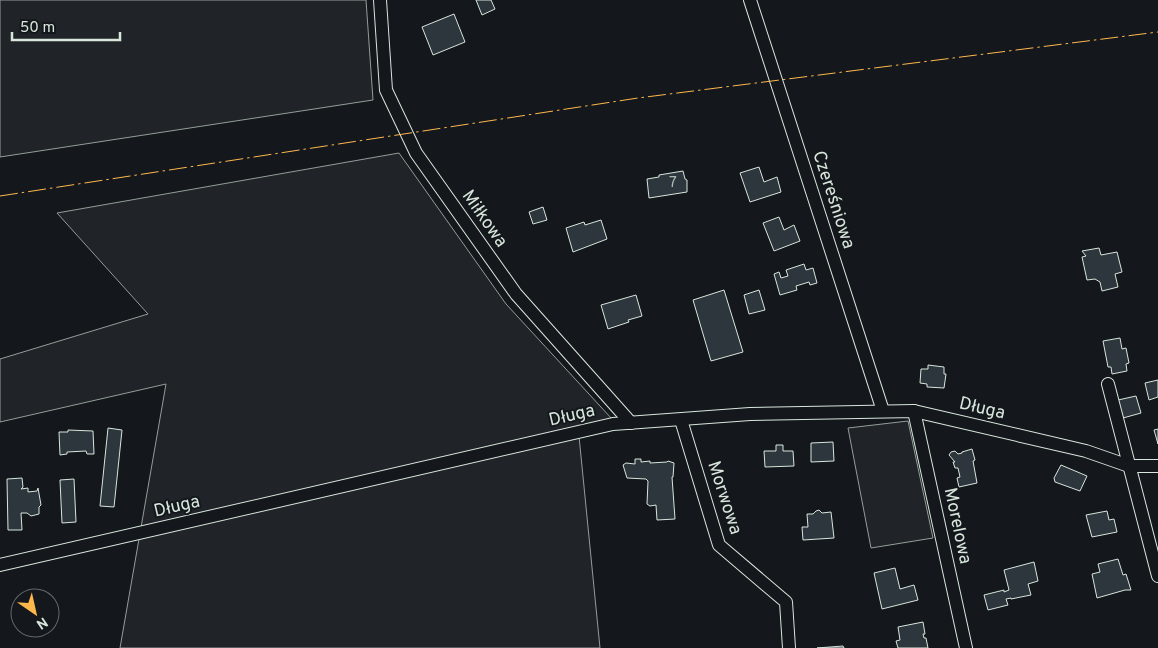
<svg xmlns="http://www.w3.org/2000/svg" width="1158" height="648" font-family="Overpass,sans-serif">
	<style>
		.green { fill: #202428; stroke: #939e99 }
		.building { fill: #2c363c; stroke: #d8e6dc }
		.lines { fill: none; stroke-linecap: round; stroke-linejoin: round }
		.minor-casing { stroke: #d8e6dc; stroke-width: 14 }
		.minor { stroke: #14181c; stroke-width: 12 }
		.power { stroke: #ffb74d; stroke-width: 1; stroke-dasharray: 18 4 2.5 4; stroke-linecap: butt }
		.labels { text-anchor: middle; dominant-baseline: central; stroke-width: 4; stroke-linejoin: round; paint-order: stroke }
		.number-label { font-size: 15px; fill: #adbab4 }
		.street-label { font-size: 18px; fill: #d8e6dc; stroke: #14181c }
	</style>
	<rect width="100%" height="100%" fill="#14181c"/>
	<!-- green -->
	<g class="green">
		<path d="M0,0H366L373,100L0,157Z"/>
		<path d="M399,153L506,304L612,419L578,426L600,648H120L166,384L0,422V359L148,314L57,213Z"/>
		<path d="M908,421L933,538L871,548L848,428Z"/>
	</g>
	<!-- building -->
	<g class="building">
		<path d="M476,0H491L495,9L482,15Z"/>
		<path d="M454,14L465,42L433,55L422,27Z"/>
		<path d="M759,167L764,182L777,177L781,192L750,202L740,173Z"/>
		<path d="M683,171L685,179L687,180V192L649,198L647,179L659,177V175Z"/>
		<path d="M543,207L547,220L533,224L529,212Z"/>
		<path d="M779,217L784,230L794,225L800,241L774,251L763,223Z"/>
		<path d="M601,220L607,239L573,252L566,228L584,222L585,225Z"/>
		<path d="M1099,248L1101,255L1117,252L1122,272L1115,274L1118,287L1102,291L1100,282L1095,279L1087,280L1082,257L1086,256L1082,251Z"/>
		<path d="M804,264L806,270L813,268L817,283L810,285L809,282L796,286L797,290L780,295L774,274L779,272L781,278L788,276L786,270Z"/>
		<path d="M724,290L743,352L711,361L693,300Z"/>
		<path d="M759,290L765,310L749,314L744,295Z"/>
		<path d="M636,295L642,316L628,320L629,322L608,329L601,305Z"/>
		<path d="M1120,338L1122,349L1126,348L1129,363L1126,364L1127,371L1112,374L1111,367H1108L1103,341Z"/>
		<path d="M928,365L944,367V374H946L944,388L927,387V384L920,383L921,369H928Z"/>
		<path d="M1158,380V397L1149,400L1145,383Z"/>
		<path d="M1136,396L1141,413L1123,418L1118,400Z"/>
		<path d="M108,428L122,430L114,507L100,506Z"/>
		<path d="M1158,429V444L1154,430Z"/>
		<path d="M68,430L93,431L94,454H87L86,451L67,452V454L60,455L59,432H68Z"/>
		<path d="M833,442L834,461L811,462V443Z"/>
		<path d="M776,445H783V451H793L794,466L765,467L764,451H776Z"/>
		<path d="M972,449L975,460L973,461L977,483L959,487L957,478L960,477L958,468H955L953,462H955L949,455L951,452L955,451L958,454L962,453V452Z"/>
		<path d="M635,459H641V462L650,461V463L667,462L668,461L674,463L673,477H672L675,519L657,520L656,505L650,506L647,504L648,481L646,479L627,478L623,465L626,463L635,464Z"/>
		<path d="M1061,465L1087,476L1080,491L1055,482L1054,478Z"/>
		<path d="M22,478L23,487L21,489L28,488V492L37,491L38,488L41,505L39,507V514L31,516L27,513H21L22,530H8L7,479Z"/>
		<path d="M74,479L76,522L62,523L60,480Z"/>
		<path d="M819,510L822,513L831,512L834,538L803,540L802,527H808L807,514H813L816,511Z"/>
		<path d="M1107,511L1109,520L1114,519L1117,532L1092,537L1086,515Z"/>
		<path d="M1118,559L1123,575L1126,574L1131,590H1125L1097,598L1092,574L1100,572L1098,564Z"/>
		<path d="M1034,562L1038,581L1028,584L1031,595L1011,599V598L1006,599L1008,605L988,610L984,595L1004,590V592L1009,590L1004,570Z"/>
		<path d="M895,568L900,589L914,585L918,600L882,609L874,573Z"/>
		<path d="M923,622L925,634H923L924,638H926L928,648H898L896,641L900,640L898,627Z"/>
		<path d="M843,646L844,648H817Z"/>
	</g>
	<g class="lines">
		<!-- minor casing -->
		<g class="minor-casing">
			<g id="minor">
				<path d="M380,0L386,90L416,153L516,294L631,423"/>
				<path d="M750,0L883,411"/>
				<path d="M1108,384L1158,576"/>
				<path d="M914,411L966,648"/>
				<path d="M681,420L719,545L786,602L789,648"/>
				<path d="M0,565L613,424L750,414L914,411L1086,451L1129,466H1158"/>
			</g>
		</g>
		<!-- minor -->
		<use href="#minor" class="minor"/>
		<!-- power -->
		<path class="power" d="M0,196L638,98L1158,32"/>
	</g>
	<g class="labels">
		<!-- number labels -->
		<g class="number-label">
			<text x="673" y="183">7</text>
		</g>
		<!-- street labels -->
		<g class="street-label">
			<text transform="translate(833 200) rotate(72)">Czereśniowa</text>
			<text transform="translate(484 219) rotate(55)">Miłkowa</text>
			<text transform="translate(982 409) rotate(13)">Długa</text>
			<text transform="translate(572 416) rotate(-13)">Długa</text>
			<text transform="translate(724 498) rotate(72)">Morwowa</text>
			<text transform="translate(177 507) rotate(-13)">Długa</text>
			<text transform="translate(957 526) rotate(78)">Morelowa</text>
		</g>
	</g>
	<!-- north arrow -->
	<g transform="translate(35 613) rotate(146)"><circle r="24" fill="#14181c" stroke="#626a69"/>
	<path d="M0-4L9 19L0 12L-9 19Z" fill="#ffb74d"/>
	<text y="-8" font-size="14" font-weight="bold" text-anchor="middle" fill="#d8e6dc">N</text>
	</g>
	<!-- scale -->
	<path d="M12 32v8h108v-8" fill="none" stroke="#d8e6dc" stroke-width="2.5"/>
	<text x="20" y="32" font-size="15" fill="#d8e6dc" stroke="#14181c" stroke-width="4" paint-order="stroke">50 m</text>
</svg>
